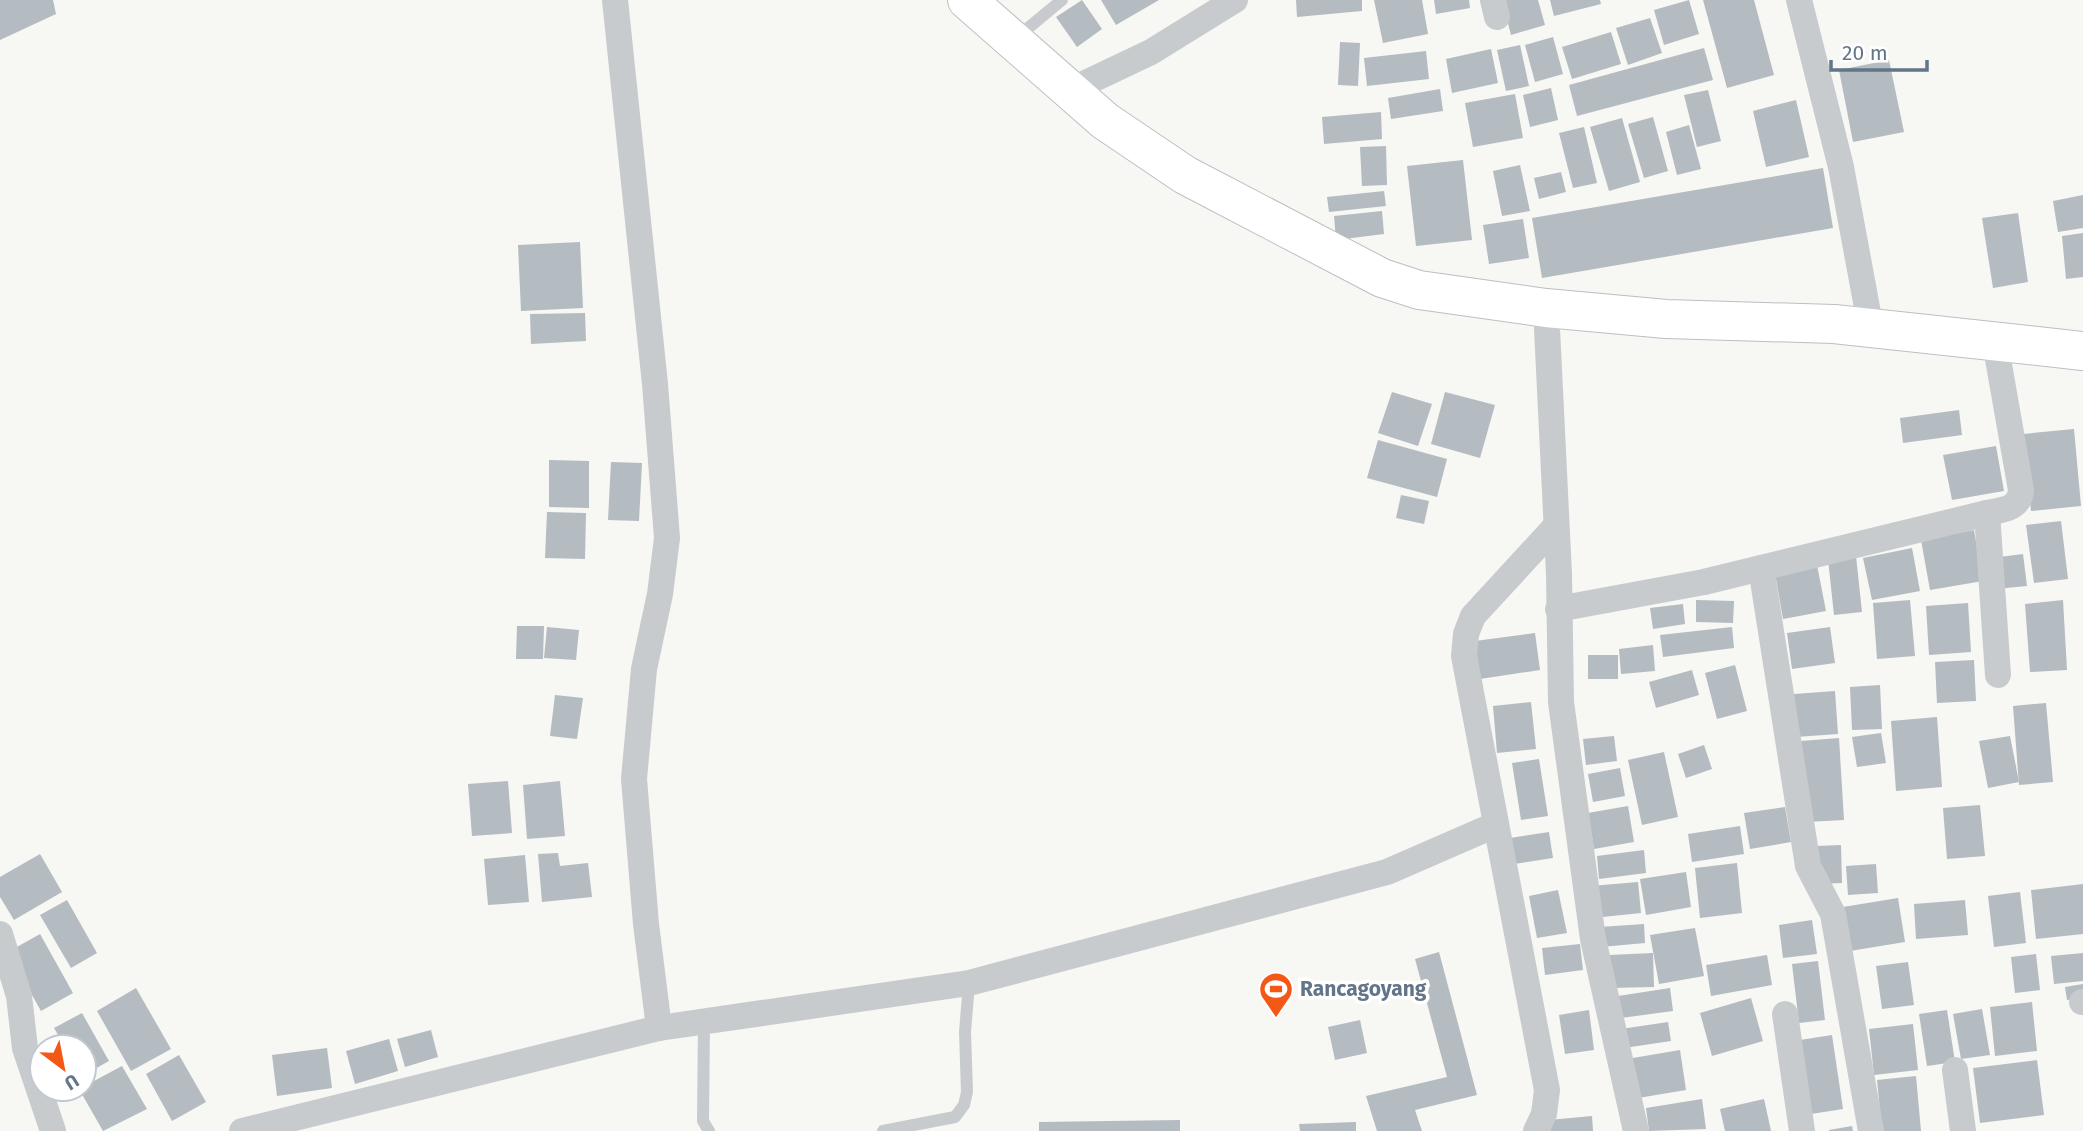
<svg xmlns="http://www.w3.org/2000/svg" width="2083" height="1131" font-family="'Fira Sans',sans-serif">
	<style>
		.building { fill: #b4bbc1 }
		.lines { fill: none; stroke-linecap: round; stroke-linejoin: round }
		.primary-casing { stroke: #bcbfc3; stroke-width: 40 }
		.lane { stroke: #c7cbce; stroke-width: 12 }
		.street { stroke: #c7cbce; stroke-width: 26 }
		.primary { stroke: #fff; stroke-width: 38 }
		.labels { text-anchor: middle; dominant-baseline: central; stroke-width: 7; stroke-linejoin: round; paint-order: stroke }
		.poi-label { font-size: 21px; font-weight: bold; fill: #637588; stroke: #fff; text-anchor: start }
	</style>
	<rect width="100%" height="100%" fill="#f7f7f4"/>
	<!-- building -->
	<g class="building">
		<path d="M0,0H53L56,14L0,40Z"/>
		<path d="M1082,0L1102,29L1077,47L1056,17Z"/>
		<path d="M1101,0H1159L1116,25Z"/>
		<path d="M1296,0H1362V11L1297,17Z"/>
		<path d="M1374,0H1422L1428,34L1383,43Z"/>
		<path d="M1434,0H1469L1470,8L1436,14Z"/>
		<path d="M1502,0H1538L1545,25L1511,35Z"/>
		<path d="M1550,0H1600L1601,4L1554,16Z"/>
		<path d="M1689,0L1699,34L1664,45L1654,10Z"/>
		<path d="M1703,0H1754L1774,75L1727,88Z"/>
		<path d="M1650,18L1662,53L1628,65L1616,28Z"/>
		<path d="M1611,32L1621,64L1572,79L1562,47Z"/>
		<path d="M1553,37L1563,74L1535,82L1525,45Z"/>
		<path d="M1340,42L1360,43L1358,86L1338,85Z"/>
		<path d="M1520,45L1529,86L1506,91L1497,50Z"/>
		<path d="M1704,48L1713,80L1577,116L1569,85Z"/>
		<path d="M1491,49L1498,83L1452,93L1446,59Z"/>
		<path d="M1426,51L1429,79L1367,86L1364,58Z"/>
		<path d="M1889,60L1904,132L1853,142L1839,70Z"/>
		<path d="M1551,88L1558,120L1530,127L1523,95Z"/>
		<path d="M1440,89L1443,111L1391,119L1388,98Z"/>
		<path d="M1708,90L1721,141L1697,147L1684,95Z"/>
		<path d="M1515,94L1523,138L1473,147L1465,103Z"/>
		<path d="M1796,100L1809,157L1766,167L1753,111Z"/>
		<path d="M1381,112L1382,139L1324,144L1322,117Z"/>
		<path d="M1653,117L1668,171L1644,178L1628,124Z"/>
		<path d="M1622,118L1640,182L1609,191L1590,127Z"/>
		<path d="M1689,125L1701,169L1677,175L1666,132Z"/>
		<path d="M1584,127L1597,183L1573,188L1559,133Z"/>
		<path d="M1386,146L1387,185L1362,186L1360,147Z"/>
		<path d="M1463,160L1472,240L1416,246L1407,166Z"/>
		<path d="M1520,165L1530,211L1502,216L1493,171Z"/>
		<path d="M1823,168L1833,228L1542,278L1532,218Z"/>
		<path d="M1561,172L1566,192L1539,199L1534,178Z"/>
		<path d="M1384,191L1386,206L1329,212L1327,197Z"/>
		<path d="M2083,195V228L2058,232L2053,201Z"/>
		<path d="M1382,211L1384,234L1336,240L1334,216Z"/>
		<path d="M2018,213L2028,282L1993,288L1982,218Z"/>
		<path d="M1523,219L1529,258L1489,264L1483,225Z"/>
		<path d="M2083,233V277L2066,279L2062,236Z"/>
		<path d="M580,242L583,308L521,311L518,245Z"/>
		<path d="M585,313L586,341L531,344L530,314Z"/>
		<path d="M1392,392L1432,404L1418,446L1378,433Z"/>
		<path d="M1445,392L1495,405L1480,458L1431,444Z"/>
		<path d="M1959,410L1962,435L1903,443L1900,418Z"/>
		<path d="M2074,429L2081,506L2031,511L2023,434Z"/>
		<path d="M1378,440L1447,459L1437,497L1367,478Z"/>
		<path d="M1996,446L2004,491L1952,500L1943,455Z"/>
		<path d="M549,460L589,461V508L549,507Z"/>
		<path d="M611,462L642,463L639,521L608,520Z"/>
		<path d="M1401,495L1429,501L1424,524L1396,518Z"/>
		<path d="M547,512L586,513L585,559L545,558Z"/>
		<path d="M2061,521L2068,579L2034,583L2026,525Z"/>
		<path d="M1974,530L1983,581L1930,590L1921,540Z"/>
		<path d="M1912,548L1920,591L1872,600L1863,558Z"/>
		<path d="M2023,554L2027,586L1996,589L1992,558Z"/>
		<path d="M1856,556L1862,612L1834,615L1828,559Z"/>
		<path d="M1816,560L1826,611L1783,619L1774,568Z"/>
		<path d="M1696,600L1734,601L1733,623L1696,622Z"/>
		<path d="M1910,600L1915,656L1877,659L1873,603Z"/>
		<path d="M2063,600L2067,670L2030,672L2025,604Z"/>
		<path d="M1968,603L1971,652L1929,655L1926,606Z"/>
		<path d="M1683,604L1685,624L1653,629L1650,608Z"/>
		<path d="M517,626H544L543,659H516Z"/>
		<path d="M547,627L579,630L576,660L544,658Z"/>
		<path d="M1732,627L1734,648L1663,657L1660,635Z"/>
		<path d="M1830,627L1835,663L1792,669L1787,633Z"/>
		<path d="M1535,633L1540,670L1480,679L1475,641Z"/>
		<path d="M1653,645L1655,671L1621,674L1619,649Z"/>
		<rect x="1588" y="655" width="30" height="24"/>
		<path d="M1974,660L1976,701L1937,703L1935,662Z"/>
		<path d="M1735,665L1747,711L1717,719L1705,673Z"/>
		<path d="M1692,670L1699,695L1656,708L1649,682Z"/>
		<path d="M1880,685L1882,729L1852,730L1850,687Z"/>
		<path d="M1835,691L1838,734L1796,737L1794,694Z"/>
		<path d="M555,695L583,698L577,739L550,736Z"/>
		<path d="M1531,702L1536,749L1497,753L1493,706Z"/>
		<path d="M2046,703L2053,782L2019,785L2013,706Z"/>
		<path d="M1937,717L1942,787L1896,791L1891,721Z"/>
		<path d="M1881,733L1886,763L1857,767L1852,737Z"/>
		<path d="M1614,736L1617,761L1586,765L1583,739Z"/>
		<path d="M2010,736L2019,782L1988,788L1979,741Z"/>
		<path d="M1839,738L1844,820L1807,822L1801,741Z"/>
		<path d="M1704,745L1712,769L1686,778L1678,754Z"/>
		<path d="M1664,752L1678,817L1642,825L1628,760Z"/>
		<path d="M1539,759L1548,816L1521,820L1512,763Z"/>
		<path d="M1620,768L1625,796L1593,802L1588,774Z"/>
		<path d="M508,781L512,833L472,836L468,784Z"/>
		<path d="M560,781L565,836L527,839L523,785Z"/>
		<path d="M1980,805L1985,856L1947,859L1943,808Z"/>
		<path d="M1628,806L1634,842L1594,849L1588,813Z"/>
		<path d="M1785,807L1791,842L1750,849L1744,813Z"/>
		<path d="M1740,826L1744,854L1692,862L1688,834Z"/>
		<path d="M1549,832L1553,858L1514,864L1510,838Z"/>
		<path d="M1841,845L1842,883L1817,884L1816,846Z"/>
		<path d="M1644,850L1646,873L1599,879L1597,856Z"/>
		<path d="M558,853L560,866L588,863L592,897L542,902L538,854Z"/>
		<path d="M40,854L62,892L14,920L0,897V877Z"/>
		<path d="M525,855L529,902L488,905L484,859Z"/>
		<path d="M1737,863L1742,913L1700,918L1695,868Z"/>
		<path d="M1876,864L1878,893L1848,895L1846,866Z"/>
		<path d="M1686,872L1691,907L1646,915L1640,879Z"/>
		<path d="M1638,882L1641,913L1593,918L1591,886Z"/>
		<path d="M2083,884V934L2036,939L2031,890Z"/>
		<path d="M1558,890L1567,933L1537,938L1529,896Z"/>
		<path d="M2020,892L2026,943L1994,947L1988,896Z"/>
		<path d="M1898,898L1905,942L1850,951L1843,907Z"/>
		<path d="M67,900L97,953L71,968L40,915Z"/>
		<path d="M1965,900L1968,935L1916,939L1914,904Z"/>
		<path d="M1812,920L1817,954L1783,958L1779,925Z"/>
		<path d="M1644,924L1645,943L1601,947L1599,927Z"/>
		<path d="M1695,928L1704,976L1659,984L1650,935Z"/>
		<path d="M40,934L73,993L41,1011L8,952Z"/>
		<path d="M1580,944L1583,970L1545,975L1542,948Z"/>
		<path d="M1439,952L1477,1095L1415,1110L1422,1131H1377L1366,1096L1447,1077L1415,959Z"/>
		<path d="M1653,953L1654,987L1610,988L1609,955Z"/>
		<path d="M2083,953V981L2054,984L2051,956Z"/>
		<path d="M2036,954L2040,990L2015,993L2011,957Z"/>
		<path d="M1767,955L1772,985L1711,996L1706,965Z"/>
		<path d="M1818,961L1825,1020L1799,1023L1792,964Z"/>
		<path d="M1908,962L1914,1005L1882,1009L1876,966Z"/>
		<path d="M2083,984V998L2067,1000L2065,987Z"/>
		<path d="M136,988L171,1049L131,1071L97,1011Z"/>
		<path d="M1670,988L1673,1011L1621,1018L1618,996Z"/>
		<path d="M1751,998L1763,1041L1712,1056L1700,1013Z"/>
		<path d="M2032,1002L2037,1051L1995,1056L1990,1007Z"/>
		<path d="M1982,1009L1990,1055L1961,1059L1953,1014Z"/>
		<path d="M1589,1010L1594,1050L1565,1054L1559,1015Z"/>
		<path d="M1947,1010L1955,1062L1927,1066L1919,1014Z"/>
		<path d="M82,1013L109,1061L84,1075V1047H65L54,1028Z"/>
		<path d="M1360,1020L1367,1053L1335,1060L1328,1027Z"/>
		<path d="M1668,1022L1671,1041L1624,1048L1621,1029Z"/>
		<path d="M1913,1024L1918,1070L1874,1075L1869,1029Z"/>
		<path d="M431,1030L438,1057L405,1067L397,1039Z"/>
		<path d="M1832,1035L1843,1109L1811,1114L1800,1040Z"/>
		<path d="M389,1039L398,1071L355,1084L346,1051Z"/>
		<path d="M327,1048L332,1088L277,1096L272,1055Z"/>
		<path d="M1680,1050L1686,1090L1632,1099L1627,1059Z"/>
		<path d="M179,1055L206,1102L172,1121L146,1074Z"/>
		<path d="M2037,1060L2044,1115L1980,1123L1973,1068Z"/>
		<path d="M122,1066L147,1109L103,1131L79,1089Z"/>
		<path d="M1916,1076L1921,1131H1882L1877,1080Z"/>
		<path d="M1702,1099L1706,1129L1649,1131L1646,1108Z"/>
		<path d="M1764,1099L1771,1131H1725L1720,1109Z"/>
		<path d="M1592,1116L1593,1131H1550L1549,1120Z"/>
		<path d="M1180,1120V1131H1039V1122Z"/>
		<path d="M1356,1122V1131H1300L1299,1124Z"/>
		<path d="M1852,1126L1853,1131H1829V1130Z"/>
	</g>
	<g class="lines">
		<!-- primary casing -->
		<g class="primary-casing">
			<path id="primary" d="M967,0L1105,121L1185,175L1382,278L1419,290L1546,308L1666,319L1834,324L2083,351"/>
		</g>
		<!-- lane -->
		<g class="lane">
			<path d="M1015,39L1062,0"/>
			<path d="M704,1020L703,1121L709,1131"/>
			<path d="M883,1131L955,1117L964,1105L967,1092L965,1032L969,983"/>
		</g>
		<!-- street -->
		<g class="street">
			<path d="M615,0L655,384L667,538L660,594L644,669L634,779L646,924L659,1028"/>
			<path d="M1493,0L1497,17"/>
			<path d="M1799,0L1841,167L1871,329"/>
			<path d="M1071,90L1151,52L1235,0"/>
			<path d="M1546,308L1559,574L1561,702L1593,939L1636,1131"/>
			<path d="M1995,342L2021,490C2020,509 2002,510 1987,513L1998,675"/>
			<path d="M1761,568L1808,866L1833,914L1871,1131"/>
			<path d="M1558,609L1704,582L1987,513"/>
			<path d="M0,934L19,996L25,1048L53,1131"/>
			<path d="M2082,1002H2083"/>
			<path d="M1785,1014L1802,1131"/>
			<path d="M1955,1070L1963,1131"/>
			<path d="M242,1131L659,1028L969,983L1387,872L1495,825"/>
			<path d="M1536,1131L1544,1114L1547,1090L1464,656L1466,634L1473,616L1555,527"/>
		</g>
		<!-- primary -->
		<use href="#primary" class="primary"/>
	</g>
	<!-- icons -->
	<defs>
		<g id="stadium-pin" transform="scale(1.75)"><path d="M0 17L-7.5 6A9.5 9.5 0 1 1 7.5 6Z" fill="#f45817" stroke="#fff"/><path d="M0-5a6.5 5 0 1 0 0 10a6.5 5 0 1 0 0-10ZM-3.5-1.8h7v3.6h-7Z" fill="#fff"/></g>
	</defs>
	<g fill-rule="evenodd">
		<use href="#stadium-pin" x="1276" y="989"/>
	</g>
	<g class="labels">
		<!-- poi labels -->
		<g class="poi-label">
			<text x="1300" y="989">Rancagoyang</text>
		</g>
	</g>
	<!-- north arrow -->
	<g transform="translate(63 1068) rotate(148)"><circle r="33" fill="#ffffff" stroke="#c1c8cf" stroke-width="2"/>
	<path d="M0-5L12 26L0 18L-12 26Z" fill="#f45817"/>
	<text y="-10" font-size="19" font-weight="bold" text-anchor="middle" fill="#637588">U</text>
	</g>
	<!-- scale -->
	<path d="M1831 60v10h96v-10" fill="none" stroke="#637588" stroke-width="3.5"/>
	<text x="1842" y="60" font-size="21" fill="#637588" stroke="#ffffff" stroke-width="5" paint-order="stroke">20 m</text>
</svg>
